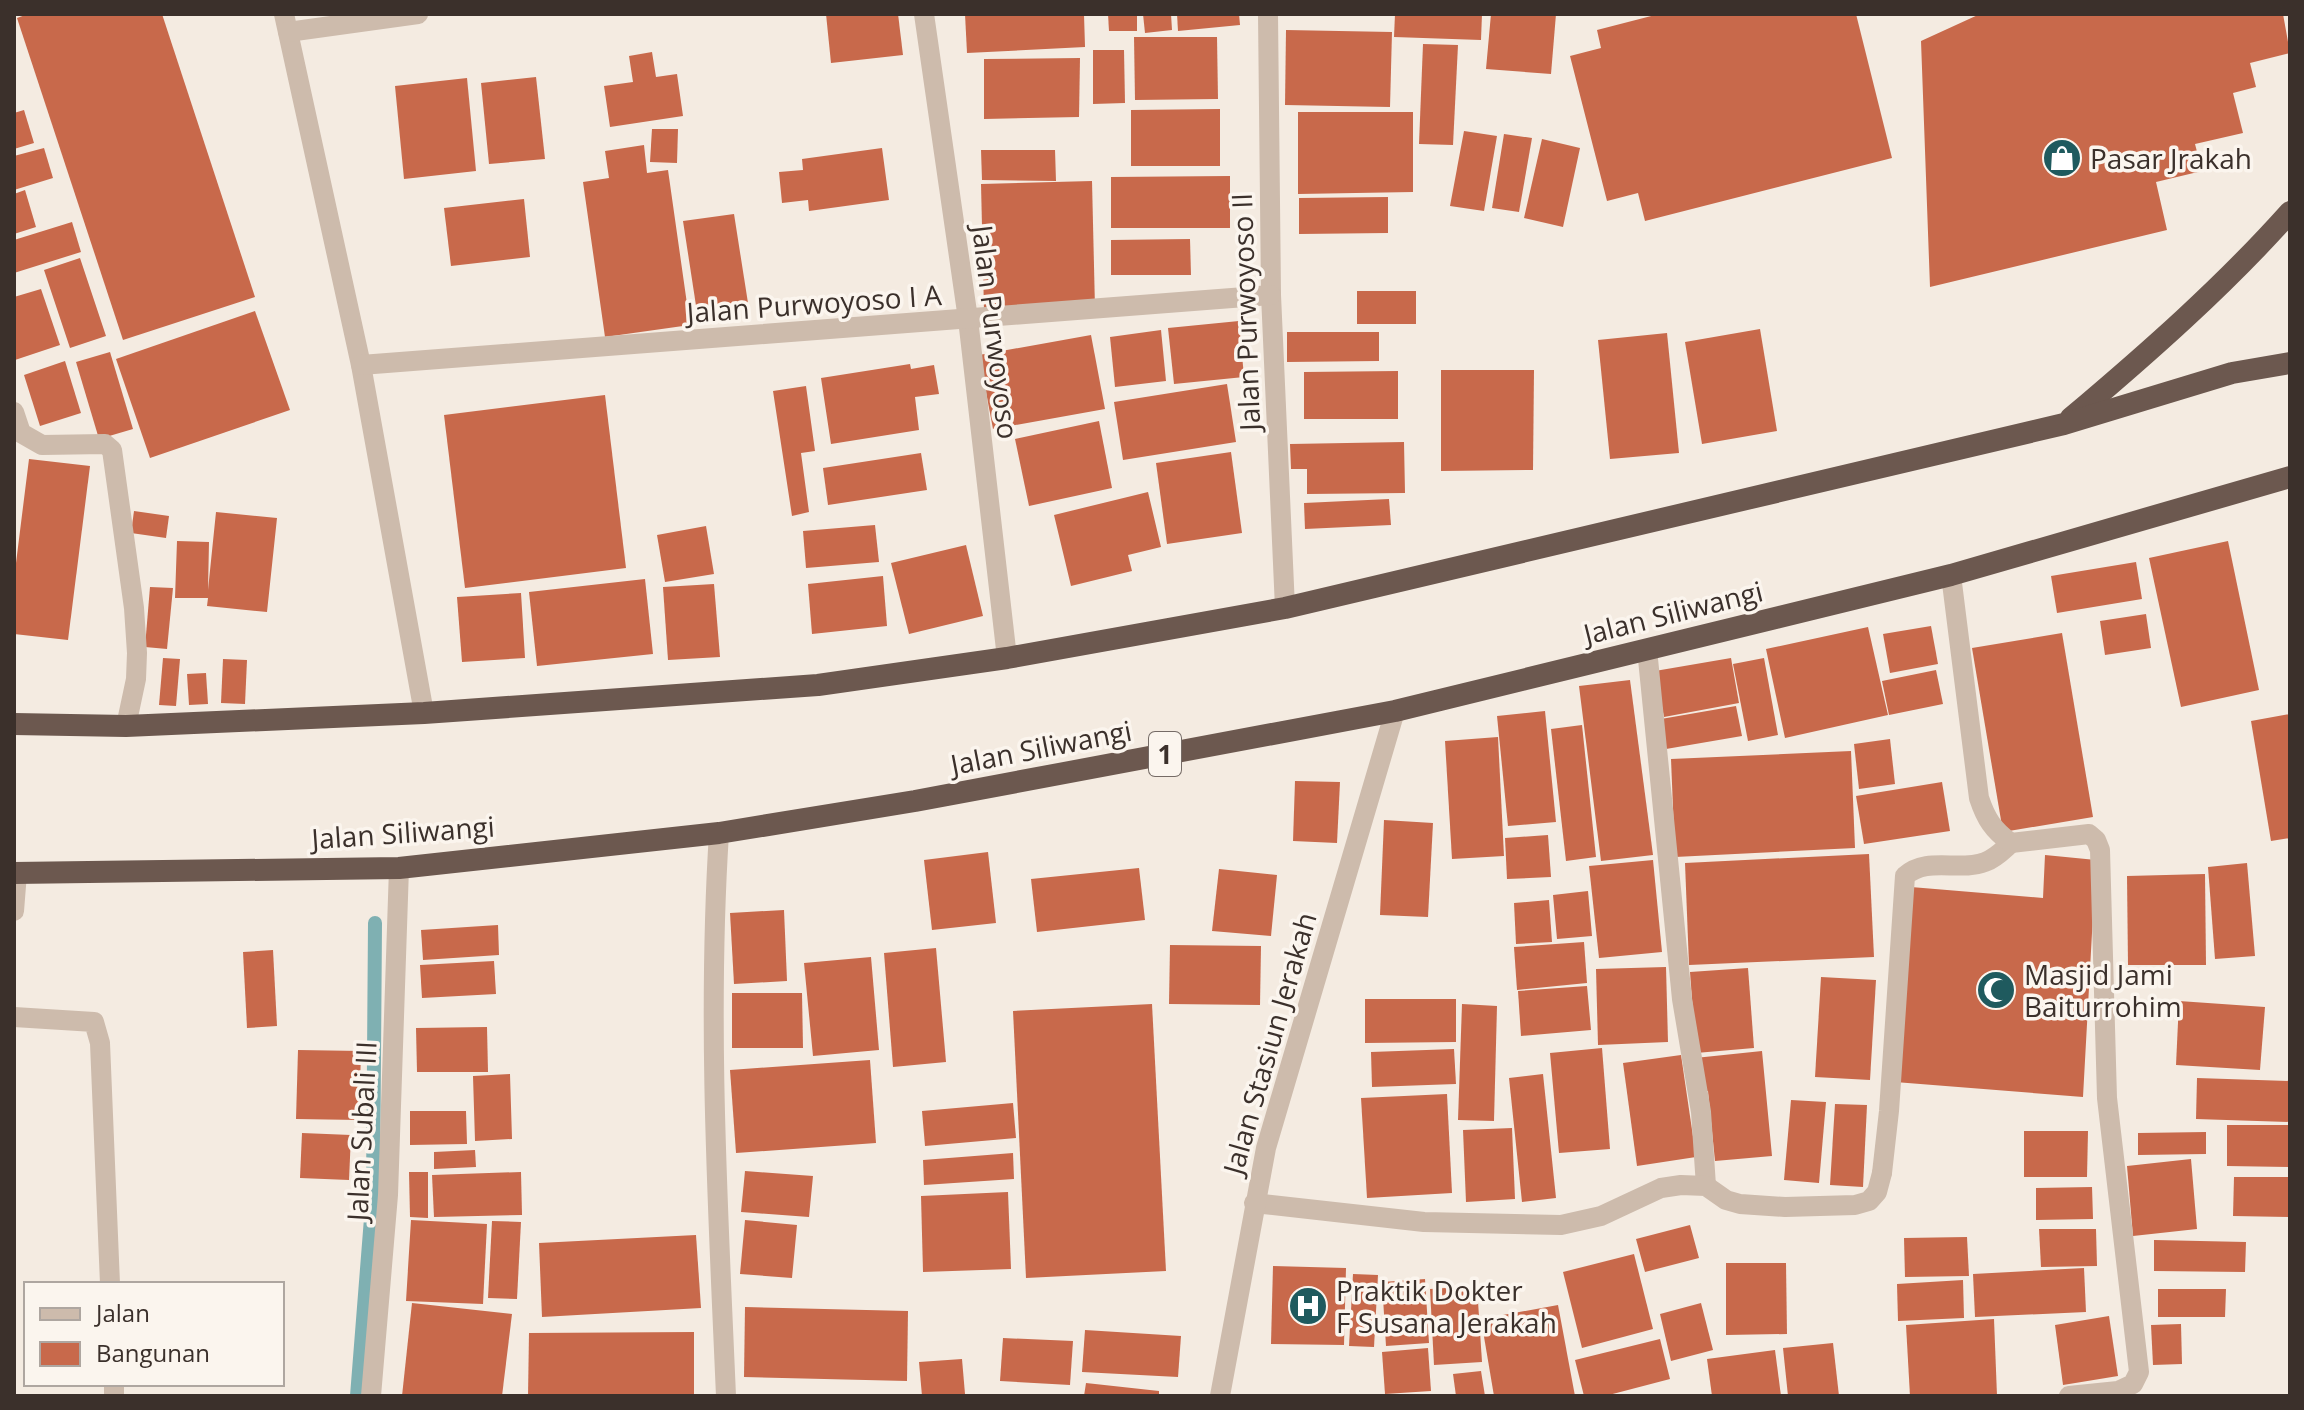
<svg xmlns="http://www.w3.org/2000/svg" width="2304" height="1410" font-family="'Open Sans',sans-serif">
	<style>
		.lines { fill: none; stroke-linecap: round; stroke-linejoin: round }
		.stream { stroke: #7fb0b2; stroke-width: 14 }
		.building { fill: #c8694b }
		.service { stroke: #cdbbac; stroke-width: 20 }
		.minor { stroke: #cdbbac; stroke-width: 20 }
		.trunk { stroke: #6c584f; stroke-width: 22 }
		.labels { text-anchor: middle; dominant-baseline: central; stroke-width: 7; stroke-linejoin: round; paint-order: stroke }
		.shield { fill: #fbf5ee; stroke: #756b66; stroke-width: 2 }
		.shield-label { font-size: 26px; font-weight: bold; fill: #3b302b }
		.poi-label { font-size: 28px; fill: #3b302b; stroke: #fbf5ee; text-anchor: start }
		.street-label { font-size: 28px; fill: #3b302b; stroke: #fbf5ee }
	</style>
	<rect width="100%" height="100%" fill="#f4ebe1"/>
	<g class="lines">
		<!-- stream -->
		<path class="stream" d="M357,1396L373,1193L375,923"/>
	</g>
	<!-- building -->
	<g class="building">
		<path d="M28,14H162L255,297L123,340L17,18Z"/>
		<path d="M826,14H898L903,55L831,63Z"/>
		<path d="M965,14H1084L1085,47L967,53Z"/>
		<path d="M1108,14H1137V31H1109Z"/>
		<path d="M1143,14H1171L1172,30L1145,33Z"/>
		<path d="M1177,14H1239L1240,25L1178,31Z"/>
		<path d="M1395,14H1482L1481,40L1394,37Z"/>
		<path d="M1491,14H1556L1551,74L1486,69Z"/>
		<path d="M1659,14H1856L1892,158L1645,221L1638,193L1607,201L1570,56L1601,48L1597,30Z"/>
		<path d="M1980,14H2283L2290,53L2250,63L2256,87L2233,93L2243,133L2195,144L2202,171L2156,182L2167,230L1930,287L1921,41Z"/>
		<path d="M1286,30L1392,32L1390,107L1285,105Z"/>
		<path d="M1134,37H1217L1218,99L1135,100Z"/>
		<path d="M1423,44L1458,45L1453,145L1419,144Z"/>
		<path d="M1093,50H1124L1125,103L1093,104Z"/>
		<path d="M652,52L656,77L677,74L683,116L610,127L604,86L633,82L629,56Z"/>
		<path d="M1080,58L1079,117L984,119V59Z"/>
		<path d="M536,77L545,159L489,164L481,83Z"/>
		<path d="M467,78L476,171L404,179L395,86Z"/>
		<path d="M1220,109V166H1131V110Z"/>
		<path d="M24,110L34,143L14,149V113Z"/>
		<path d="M1298,112H1413V192L1298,194Z"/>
		<path d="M652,129H678L677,163L650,162Z"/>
		<path d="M1464,131L1497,136L1484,211L1450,206Z"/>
		<path d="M1504,134L1532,138L1519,212L1492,208Z"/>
		<path d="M1542,139L1580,148L1563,227L1524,218Z"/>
		<path d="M644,145L647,173L668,170L690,325L605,337L583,182L609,178L605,151Z"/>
		<path d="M44,148L53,178L14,190V156Z"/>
		<path d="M882,148L889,200L809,211L808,200L782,203L779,172L803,170L802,159Z"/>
		<path d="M981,150H1055L1056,181L982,180Z"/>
		<path d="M1230,176V228H1111V177Z"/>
		<path d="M1092,181L1095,308L984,310L981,184Z"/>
		<path d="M25,190L36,227L14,234V194Z"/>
		<path d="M1388,197V233L1299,234V198Z"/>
		<path d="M524,199L530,257L451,266L444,208Z"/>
		<path d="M734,214L748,303L697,312L683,221Z"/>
		<path d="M72,222L81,252L14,273V240Z"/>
		<path d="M1190,239L1191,275H1111V240Z"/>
		<path d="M80,258L106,336L70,348L44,270Z"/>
		<path d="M41,289L60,345L15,360L14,297Z"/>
		<rect x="1357" y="291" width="59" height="33"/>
		<path d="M255,311L290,410L150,458L116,359Z"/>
		<path d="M1239,321L1244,377L1174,384L1168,328Z"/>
		<path d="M1760,329L1777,431L1702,444L1685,342Z"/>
		<path d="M1161,330L1166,381L1115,387L1110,337Z"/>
		<path d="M1287,332H1379V361L1287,362Z"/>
		<path d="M1667,333L1679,453L1610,459L1598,340Z"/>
		<path d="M1091,335L1105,409L993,429L979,355Z"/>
		<path d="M110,352L133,429L99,439L76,362Z"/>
		<path d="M65,361L81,413L40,426L24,375Z"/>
		<path d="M910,364L911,369L934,365L939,394L915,397L919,430L831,444L821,378Z"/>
		<path d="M1441,370H1534L1533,470L1441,471Z"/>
		<path d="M1398,371V419H1304V372Z"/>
		<path d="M1227,384L1236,442L1123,460L1114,402Z"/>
		<path d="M806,386L815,451L801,453L809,512L792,516L773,391Z"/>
		<path d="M605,395L626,568L465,588L444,415Z"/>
		<path d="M1099,421L1112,488L1029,506L1015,439Z"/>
		<path d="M1404,442L1405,493L1307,494V469H1291L1290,444Z"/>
		<path d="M1231,452L1242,533L1167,544L1156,463Z"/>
		<path d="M921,453L927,490L828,505L823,468Z"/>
		<path d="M29,459L90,466L68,640L14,634V579Z"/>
		<path d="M1148,492L1161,547L1128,555L1132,571L1071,586L1054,515Z"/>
		<path d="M1389,499L1391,525L1305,529L1304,503Z"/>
		<path d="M134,511L169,516L166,538L131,533Z"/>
		<path d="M216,512L277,518L267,612L207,606L208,598H175L177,541L209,542L208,590Z"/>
		<path d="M875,525L879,562L806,568L803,531Z"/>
		<path d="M706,526L714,574L665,582L657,535Z"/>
		<path d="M2228,541L2259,690L2181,707L2149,558Z"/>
		<path d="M966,545L983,616L909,634L891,563Z"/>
		<path d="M2136,562L2142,599L2057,613L2051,576Z"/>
		<path d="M883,576L887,626L812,634L808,584Z"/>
		<path d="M645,579L653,654L537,666L529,592Z"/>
		<path d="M714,584L720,657L668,660L663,587Z"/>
		<path d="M150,587L173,588L167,649L145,647Z"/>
		<path d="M521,593L525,658L462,662L457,597Z"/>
		<path d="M2146,614L2151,648L2105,655L2100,621Z"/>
		<path d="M1931,626L1938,664L1890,673L1883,634Z"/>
		<path d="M1868,627L1888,715L1785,738L1766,649Z"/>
		<path d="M2062,633L2093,817L2003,832L1972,648Z"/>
		<path d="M163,658L180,659L176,706L159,705Z"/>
		<path d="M1731,658L1739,703L1664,717L1655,671Z"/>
		<path d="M1764,658L1778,735L1748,741L1733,664Z"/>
		<path d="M223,659L247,660L245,704L221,703Z"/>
		<path d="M1936,670L1943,704L1889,715L1882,681Z"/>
		<path d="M206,673L208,704L189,705L187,674Z"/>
		<path d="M1630,680L1653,855L1601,861L1579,686Z"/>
		<path d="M1736,706L1742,736L1666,749L1661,719Z"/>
		<path d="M1545,711L1556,822L1508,826L1497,716Z"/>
		<path d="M2290,714V838L2271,841L2251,721Z"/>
		<path d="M1582,725L1596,857L1566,861L1551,729Z"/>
		<path d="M1498,737L1504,856L1452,859L1445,741Z"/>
		<path d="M1890,739L1895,784L1859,789L1854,744Z"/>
		<path d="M1851,751L1855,848L1675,857L1671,759Z"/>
		<path d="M1295,781L1340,782L1337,843L1293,841Z"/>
		<path d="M1942,782L1950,831L1864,844L1856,796Z"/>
		<path d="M1384,820L1433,823L1428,917L1380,915Z"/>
		<path d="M1548,835L1551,877L1507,879L1505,838Z"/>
		<path d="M988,852L996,923L932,930L924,860Z"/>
		<path d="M1869,854L1874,957L1689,965L1685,863Z"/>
		<path d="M2045,855L2096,860L2083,1097L1895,1082L1911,887L2043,898Z"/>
		<path d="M1653,860L1662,952L1599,958L1589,866Z"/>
		<path d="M2247,863L2255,956L2215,959L2208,867Z"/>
		<path d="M1139,868L1145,920L1037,932L1031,879Z"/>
		<path d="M1219,869L1277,875L1271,936L1212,931Z"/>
		<path d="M2205,874L2206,965H2128L2127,876Z"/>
		<path d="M1588,891L1592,936L1557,939L1553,895Z"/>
		<path d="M1549,900L1552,942L1516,944L1514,903Z"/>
		<path d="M784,910L787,981L734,984L730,913Z"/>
		<path d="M498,925L499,955L423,960L421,930Z"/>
		<path d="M1584,942L1587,983L1517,990L1514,947Z"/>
		<path d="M1170,945L1261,946L1260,1005L1169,1004Z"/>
		<path d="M936,948L946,1062L893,1067L884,953Z"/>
		<path d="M273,950L277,1026L247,1028L243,952Z"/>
		<path d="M871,957L879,1050L813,1056L804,963Z"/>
		<path d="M494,961L496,994L422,998L420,965Z"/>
		<path d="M1666,967L1668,1042L1598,1045L1596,969Z"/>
		<path d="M1748,968L1754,1048L1696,1053L1690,972Z"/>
		<path d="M1821,977L1876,980L1870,1080L1815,1077Z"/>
		<path d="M1587,986L1591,1030L1521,1036L1518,991Z"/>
		<path d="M732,993H802L803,1048H732Z"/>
		<path d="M1365,999H1456V1042L1365,1043Z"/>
		<path d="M2179,1001L2265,1007L2260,1070L2176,1065Z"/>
		<path d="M1152,1004L1166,1271L1026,1278L1013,1011Z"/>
		<path d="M1462,1004L1497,1006L1494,1121L1458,1120Z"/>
		<path d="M487,1027L488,1072H417L416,1028Z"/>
		<path d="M1602,1048L1610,1149L1559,1153L1550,1053Z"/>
		<path d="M1454,1049L1456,1084L1372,1087L1371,1052Z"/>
		<path d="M298,1050L361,1051L359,1120L296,1119Z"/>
		<path d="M1762,1051L1772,1156L1715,1161L1708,1091L1699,1092L1695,1058Z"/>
		<path d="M1681,1055L1696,1157L1637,1166L1623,1063Z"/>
		<path d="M870,1060L876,1143L736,1153L730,1070Z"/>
		<path d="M510,1074L512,1139L475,1141L473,1076Z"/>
		<path d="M1543,1074L1556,1198L1522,1202L1509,1078Z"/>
		<path d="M2197,1078L2290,1081V1122L2196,1119Z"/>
		<path d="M1447,1094L1452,1193L1367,1198L1361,1098Z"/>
		<path d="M1791,1100L1826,1102L1819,1183L1784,1180Z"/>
		<path d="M1013,1103L1016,1138L925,1146L922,1111Z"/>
		<path d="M1835,1104L1867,1105L1863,1187L1830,1185Z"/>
		<path d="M410,1111H466L467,1144L410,1145Z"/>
		<path d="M2227,1125H2290V1167L2227,1166Z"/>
		<path d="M1512,1128L1515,1199L1466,1202L1463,1130Z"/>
		<path d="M2024,1131H2088L2087,1177H2024Z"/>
		<path d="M2206,1132V1154L2138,1155V1133Z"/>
		<path d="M302,1133L351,1135L349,1180L300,1178Z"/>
		<path d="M475,1150L476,1167L434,1169V1152Z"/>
		<path d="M1013,1153L1014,1179L924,1185L923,1160Z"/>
		<path d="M2191,1159L2197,1229L2133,1236L2127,1166Z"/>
		<path d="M745,1171L813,1176L809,1217L741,1212Z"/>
		<path d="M409,1172H428V1218L410,1217Z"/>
		<path d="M521,1172L522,1215L434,1217L432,1175Z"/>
		<path d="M2234,1177H2290V1217L2233,1216Z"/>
		<path d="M2092,1187L2093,1219L2036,1220V1188Z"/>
		<path d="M1008,1192L1011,1269L923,1272L921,1196Z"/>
		<path d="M411,1220L487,1224L483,1304L406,1301Z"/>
		<path d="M745,1220L797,1225L792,1278L740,1274Z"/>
		<path d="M492,1221L521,1222L517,1299L488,1298Z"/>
		<path d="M1690,1225L1699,1258L1645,1272L1636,1239Z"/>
		<path d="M2039,1229H2096L2097,1266L2041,1267Z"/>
		<path d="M696,1235L701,1308L542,1317L539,1243Z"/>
		<path d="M1967,1237L1969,1276L1905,1277L1904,1238Z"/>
		<path d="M2154,1240L2246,1242L2245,1272L2154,1271Z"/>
		<path d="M1634,1254L1653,1329L1582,1348L1563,1272Z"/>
		<path d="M1726,1263H1786L1787,1334L1726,1335Z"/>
		<path d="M1273,1266L1346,1268L1344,1345L1271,1344Z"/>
		<path d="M2084,1268L2086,1312L1975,1317L1973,1274Z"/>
		<path d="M1353,1274L1378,1275L1374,1347L1349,1346Z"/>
		<path d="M1425,1279L1429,1343L1386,1346L1382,1282Z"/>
		<path d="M1963,1280L1964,1318L1898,1321L1897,1284Z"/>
		<path d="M1477,1286L1482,1362L1434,1365L1430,1289Z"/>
		<path d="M2158,1289H2226L2225,1317H2158Z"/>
		<path d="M412,1303L512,1314L502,1396H402Z"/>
		<path d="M1701,1303L1713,1350L1671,1361L1660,1314Z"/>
		<path d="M1558,1305L1575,1396H1494L1481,1319Z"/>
		<path d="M745,1307L908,1311L907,1381L744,1377Z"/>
		<path d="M2109,1316L2118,1376L2063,1385L2055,1325Z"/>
		<path d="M1994,1319L1997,1396H1910L1906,1325Z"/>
		<path d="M2181,1324L2182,1364L2153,1365L2151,1325Z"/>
		<path d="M1085,1330L1181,1336L1178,1377L1082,1372Z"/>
		<path d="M694,1332V1396H528L529,1333Z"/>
		<path d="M1003,1338L1073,1341L1070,1385L1000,1381Z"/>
		<path d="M1660,1339L1670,1379L1605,1396H1584L1575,1360Z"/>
		<path d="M1833,1343L1839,1396H1788L1783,1348Z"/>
		<path d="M1428,1348L1431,1391L1385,1394L1382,1352Z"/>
		<path d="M1775,1350L1781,1396H1712L1707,1359Z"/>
		<path d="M962,1359L965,1394L922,1396L919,1362Z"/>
		<path d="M1481,1371L1485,1396H1456L1453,1374Z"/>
		<path d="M1086,1383L1159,1391V1396H1084Z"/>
	</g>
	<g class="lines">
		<!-- service -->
		<g class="service">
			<path d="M14,911L17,873"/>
			<path d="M14,1017L94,1022L100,1043L110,1284"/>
			<path d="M1882,1173L1889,1111L1905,876C1927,856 1959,872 1985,862C1996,858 2003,850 2011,843"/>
			<path d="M114,1384V1396"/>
		</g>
		<!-- minor -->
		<g class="minor">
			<path d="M284,14L361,365L424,713"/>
			<path d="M924,14L968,319L1007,658"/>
			<path d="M1268,14L1271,295L1285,608"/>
			<path d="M288,32L418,14"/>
			<path d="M361,365L1271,295"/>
			<path d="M14,412L21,433L42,445L105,444L112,450L134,608L137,653L136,679L126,726"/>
			<path d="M1951,575L1979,798C1986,819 1993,830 2011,843L2089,834L2096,840L2100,850L2107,1098L2139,1372L2133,1384L2118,1391L2069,1396"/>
			<path d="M1647,649L1682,999L1701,1112L1706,1186"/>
			<path d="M719,833C707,1020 718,1209 726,1396"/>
			<path d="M1254,1203L1424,1222L1561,1225L1601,1216L1661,1188L1681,1185L1706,1186L1726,1200L1740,1204L1785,1207L1855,1205L1869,1201L1877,1192L1882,1173"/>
			<path d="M371,1396L388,1195L399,868"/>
			<path d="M1220,1396L1266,1148L1395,711"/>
		</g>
		<!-- trunk -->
		<g class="trunk">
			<path d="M2071,418C2148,353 2223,287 2290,212"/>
			<path d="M14,724L126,726L424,713L818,685L1007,658L1285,608L2064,424L2232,373L2290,363"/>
			<path d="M14,873L399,868L719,833L915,801L1395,711L1951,575L2290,477"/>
		</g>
	</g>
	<!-- icons -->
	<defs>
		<g id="shop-disc" transform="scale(2)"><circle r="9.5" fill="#1f5a5e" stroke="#fbf5ee"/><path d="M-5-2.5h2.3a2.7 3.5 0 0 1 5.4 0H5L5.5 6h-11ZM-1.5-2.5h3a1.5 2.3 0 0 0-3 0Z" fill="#fff"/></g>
		<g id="mosque-disc" transform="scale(2)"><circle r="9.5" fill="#1f5a5e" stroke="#fbf5ee"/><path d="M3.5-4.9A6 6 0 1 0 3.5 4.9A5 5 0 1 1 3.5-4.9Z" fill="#fff"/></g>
		<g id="hospital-disc" transform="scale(2)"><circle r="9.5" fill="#1f5a5e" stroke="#fbf5ee"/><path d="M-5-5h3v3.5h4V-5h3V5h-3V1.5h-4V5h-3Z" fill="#fff"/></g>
	</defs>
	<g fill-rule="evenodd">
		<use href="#shop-disc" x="2062" y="158"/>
		<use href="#mosque-disc" x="1996" y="990"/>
		<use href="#hospital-disc" x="1308" y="1306"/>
	</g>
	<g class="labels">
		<!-- shield labels -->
		<rect class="shield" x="1149" y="732" width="32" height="44" rx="6"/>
		<g class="shield-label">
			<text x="1165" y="754">1</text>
		</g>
		<!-- poi labels -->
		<g class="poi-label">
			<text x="2090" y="158">Pasar Jrakah</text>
			<text x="2024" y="974">Masjid Jami<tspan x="2024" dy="32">Baiturrohim</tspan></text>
			<text x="1336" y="1290">Praktik Dokter<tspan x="1336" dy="32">F Susana Jerakah</tspan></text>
		</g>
		<!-- street labels -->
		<g class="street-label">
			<text transform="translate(814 303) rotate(-4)">Jalan Purwoyoso I A</text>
			<text transform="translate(1245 312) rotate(-92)">Jalan Purwoyoso II</text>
			<text transform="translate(996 332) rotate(83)">Jalan Purwoyoso</text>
			<text transform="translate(1673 612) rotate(-14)">Jalan Siliwangi</text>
			<text transform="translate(1041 747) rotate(-11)">Jalan Siliwangi</text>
			<text transform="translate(403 832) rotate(-4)">Jalan Siliwangi</text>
			<text transform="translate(1269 1043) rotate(-74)">Jalan Stasiun Jerakah</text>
			<text transform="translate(361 1131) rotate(-87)">Jalan Subali III</text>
		</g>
	</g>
	<!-- border -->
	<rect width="2304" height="1410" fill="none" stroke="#3b302b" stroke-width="32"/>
	<!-- legend -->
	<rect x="24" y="1282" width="260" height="104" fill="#fbf5ee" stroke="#aea6a0" stroke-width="2"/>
	<rect x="40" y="1308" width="40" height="12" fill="#cdbbac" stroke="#aea6a0" stroke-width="2"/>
	<text x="96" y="1322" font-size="24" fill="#3b302b">Jalan</text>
	<rect x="40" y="1342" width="40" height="24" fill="#c8694b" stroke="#aea6a0" stroke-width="2"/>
	<text x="96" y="1362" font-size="24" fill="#3b302b">Bangunan</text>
</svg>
